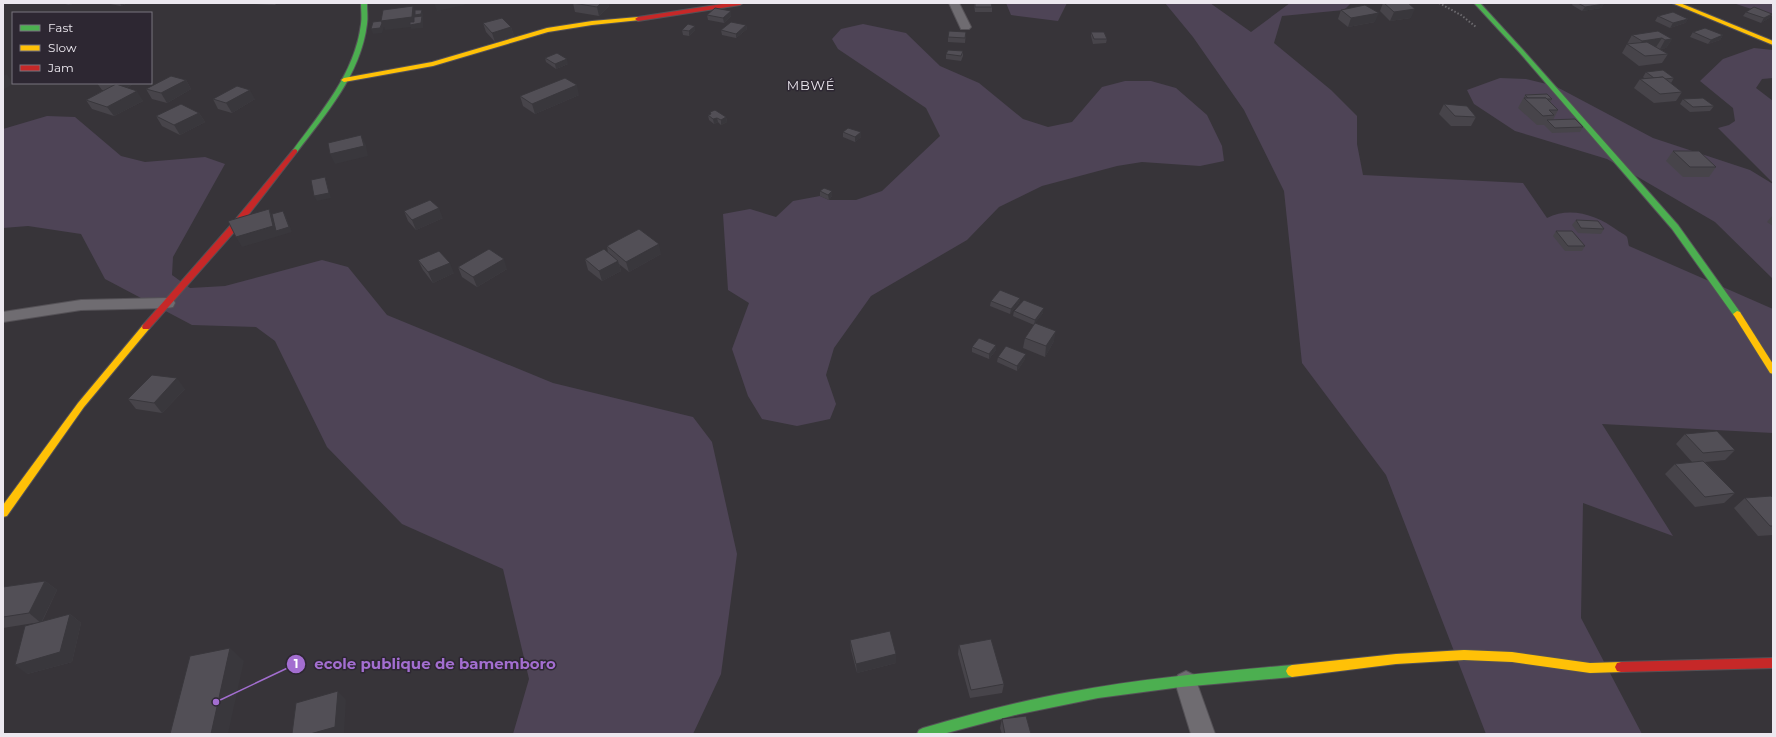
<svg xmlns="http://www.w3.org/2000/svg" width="1776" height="737" font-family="Montserrat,sans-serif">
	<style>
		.green { fill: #4e4456 }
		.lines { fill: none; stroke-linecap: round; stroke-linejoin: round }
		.street-casing { stroke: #545156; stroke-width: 2 }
		.fast-casing { stroke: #545156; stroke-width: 2 }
		.slow-casing { stroke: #545156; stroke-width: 2 }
		.jam-casing { stroke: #545156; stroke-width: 2 }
		.path { stroke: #6d6b6f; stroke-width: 2; stroke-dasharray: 1.5 2; stroke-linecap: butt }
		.street { fill: #6f6c71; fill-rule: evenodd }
		.fast { fill: #4caf50; fill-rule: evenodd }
		.slow { fill: #ffc107; fill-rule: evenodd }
		.jam { fill: #c62828; fill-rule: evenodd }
		.wall { fill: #47444a }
		.shaded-wall { fill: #39373c }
		.building { fill: #524f56; stroke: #39373c }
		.labels { text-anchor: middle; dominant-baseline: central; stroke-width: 3; stroke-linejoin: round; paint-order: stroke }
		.far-quarter-label { font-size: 13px; letter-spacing: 1px; fill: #ece8ef; stroke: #2d2732 }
		.leader { fill: none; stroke: #a36ed0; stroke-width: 1.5 }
		.callout-dot { fill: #a36ed0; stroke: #2d2732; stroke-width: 1.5 }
		.mark-label { font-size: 12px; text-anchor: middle; font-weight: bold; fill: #fff }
		.callout-label { font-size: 15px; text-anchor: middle; font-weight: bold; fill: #a36ed0; stroke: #2d2732; stroke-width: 3; stroke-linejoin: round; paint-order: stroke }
	</style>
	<rect width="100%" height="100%" fill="#373439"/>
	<!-- green -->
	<g class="green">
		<path d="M1006,3H1067L1058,21L1011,15Z"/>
		<path d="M1165,3H1210L1251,32L1290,3H1351L1344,10L1282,16L1274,43L1331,90L1357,116V144L1363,175L1523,183L1547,218C1570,206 1597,215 1617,230C1619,232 1625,234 1627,237C1628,239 1628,244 1629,246L1773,309V433L1602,424L1673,536L1583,503L1581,618L1642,734H1486L1386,475L1302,363L1284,191L1244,110L1193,37Z"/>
		<path d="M1733,3H1773V16Z"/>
		<path d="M863,24L906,33L940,66L979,83L1023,119L1048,127L1072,122L1102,87L1125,81H1151L1176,88L1207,115L1222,146L1224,161L1200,166L1142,162L1117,166L1042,186L999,207L967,240L871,296L834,348L826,375L836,404L830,419L797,426L762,419L748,396L732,349L749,303L728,290L723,214L750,209L776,217L793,201L820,196L829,200H856L882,191L940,136L926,108L838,49L832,39L841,29Z"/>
		<path d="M1754,48L1773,50V78L1762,79L1756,88L1773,101V183L1718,128L1729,125L1735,121L1733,108L1700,81L1723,59Z"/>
		<path d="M1500,78L1526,79L1555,86L1653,138L1750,170L1773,184V279L1715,222L1607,159L1515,131L1474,104L1467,90Z"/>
		<path d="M47,116L75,117L121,156L145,162L205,157L225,164L173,257L172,275L190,288L225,286L322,260L348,267L387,315L553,383L693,417L712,442L737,554L721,674L693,734H513L529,679L503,569L402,524L327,447L275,341L256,327L192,325L105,279L81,234L28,226L3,228V129Z"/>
	</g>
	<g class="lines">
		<!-- street casing -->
		<g class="street-casing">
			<g id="street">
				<path d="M949,3H959L971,27L969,29H961Z"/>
				<path d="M167,298L173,299L175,303L173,307L167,308L81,310L3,322V312L81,300Z"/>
				<path d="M1186,671L1194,675L1215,734H1191L1175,682L1178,675Z"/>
			</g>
		</g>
		<!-- fast casing -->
		<g class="fast-casing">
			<g id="fast">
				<path d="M361,3H367C367,10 368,18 367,24C361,74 326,114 297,152H293V150C321,112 355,73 361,24C362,18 361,10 361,3Z"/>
				<path d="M1474,3H1480L1524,51L1678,225L1740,312L1741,314L1740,316H1734L1672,229L1520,53Z"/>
				<path d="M1292,665L1296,667L1298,671L1296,675L1292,677L1181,687L1098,698L1015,715L943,734H917L919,730L923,728C971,714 1020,701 1070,692C1143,678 1218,672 1292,665Z"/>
			</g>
		</g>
		<!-- slow casing -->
		<g class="slow-casing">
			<g id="slow">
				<path d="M1672,3H1680L1773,41V45Z"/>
				<path d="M638,17L640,18V20L592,25L548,32L433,66L344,82L341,80L344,78L432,62L547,28L592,21Z"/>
				<path d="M1737,311L1740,312L1773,364V374L1770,373L1733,314Z"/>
				<path d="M146,324L150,327L149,329L84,407L7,516L3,517V505L78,403L143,325Z"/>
				<path d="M1464,650L1512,652L1590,663L1621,662L1625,663L1627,667L1625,671L1621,672L1590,673L1512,662L1464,660L1396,664L1292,677L1288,675L1286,671L1288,667L1292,665L1396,654Z"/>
			</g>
		</g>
		<!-- jam casing -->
		<g class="jam-casing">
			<g id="jam">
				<path d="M729,3H743L740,5L638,21L635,19L638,17Z"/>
				<path d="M295,149L297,150V152L242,223L149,329H143L142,327L143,325L236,219L293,150Z"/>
				<path d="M1773,658V668L1621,672L1617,671L1615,667L1617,663L1621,662Z"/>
			</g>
		</g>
		<!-- path -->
		<path class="path" d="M1439,3L1461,15L1476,27"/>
		<!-- street -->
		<use href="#street" class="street"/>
		<!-- fast -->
		<use href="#fast" class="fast"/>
		<!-- slow -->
		<use href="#slow" class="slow"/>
		<!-- jam -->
		<use href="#jam" class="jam"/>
	</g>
	<!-- wall -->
	<g class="wall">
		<path d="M64,3H75L70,5L65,4Z"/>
		<path d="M109,3H128L121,6L110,4Z"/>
		<path d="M254,3H277L275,5L254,4Z"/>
		<path d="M573,3H609V6L599,16L575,12Z"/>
		<path d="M974,3H991L992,7V12H975Z"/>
		<path d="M1383,3H1408L1411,18L1390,21L1380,11Z"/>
		<path d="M1573,3H1602L1604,4L1601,8L1582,11L1572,5Z"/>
		<path d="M1341,10L1375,22L1348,27L1338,19Z"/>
		<path d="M1746,12L1772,14L1769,18L1761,23L1743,16Z"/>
		<path d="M707,15L731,16L724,23L708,20Z"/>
		<path d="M1658,16L1688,19L1685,23L1670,28L1655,21Z"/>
		<path d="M483,23L511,27L514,36L495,42L486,32Z"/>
		<path d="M746,25L747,29L736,38L722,35L721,30Z"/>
		<path d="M682,30H695L689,36L683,35Z"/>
		<path d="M966,32L965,43L948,42V37Z"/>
		<path d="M1091,32L1107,39L1106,43L1093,44L1091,36Z"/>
		<path d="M1693,32L1723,35L1720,40L1708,44L1690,37Z"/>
		<path d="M1632,35L1672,39L1666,48L1660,49L1668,54L1662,63L1639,66L1622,53Z"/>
		<path d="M963,51V56L961,61L946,59V54Z"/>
		<path d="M545,58L568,64L556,69L546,62Z"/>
		<path d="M1646,72L1674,78L1671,83H1670L1682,92L1676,101L1654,103L1634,88L1640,79H1645L1643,77Z"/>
		<path d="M186,80L191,89L167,103L152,99L146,89Z"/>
		<path d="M97,83H134L127,88L143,101L114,116L92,109L86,100L104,90H102Z"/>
		<path d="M579,95L535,114L523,106L520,96Z"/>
		<path d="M1525,95L1552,99L1550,102L1558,110L1553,120H1551L1583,127L1580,132L1552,133L1544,125H1537L1518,108Z"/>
		<path d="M213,99H255L232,113L218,109Z"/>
		<path d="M1683,99L1714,106L1710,111L1690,112L1680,104Z"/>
		<path d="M1444,104L1476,117L1471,126H1451L1439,114Z"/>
		<path d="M710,112L726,117L727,122L721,125L718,122L714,124L709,120L708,115L711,114Z"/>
		<path d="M199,113L205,122L180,135L162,126L156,116Z"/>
		<path d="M843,132H861V137L855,142L843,137Z"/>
		<path d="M1673,151L1716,167L1709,177H1683L1666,161Z"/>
		<path d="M820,191H832V196L829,200L820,196Z"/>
		<path d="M404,211L443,218L416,230L408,221Z"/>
		<path d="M1773,215V226L1767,222Z"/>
		<path d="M1576,220L1604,229L1601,234L1578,233L1572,225Z"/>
		<path d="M1556,231L1585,246L1582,251H1565L1553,236Z"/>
		<path d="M607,246L661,254L629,272L619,264L621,271L602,281L588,270L585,259L608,253Z"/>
		<path d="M418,260L454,273L433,283L423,270Z"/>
		<path d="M458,267L507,269L477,287L462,277Z"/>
		<path d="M1020,298L1019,303L1010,314L990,306L991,301Z"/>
		<path d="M1014,311L1043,313L1035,323L1054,341L1045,357L1023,348L1025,338L1034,325L1013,316Z"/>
		<path d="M996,345V350L989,359L972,352V347Z"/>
		<path d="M998,357L1025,359L1017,371L997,362Z"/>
		<path d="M185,389L162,413L136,409L128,399Z"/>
		<path d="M1685,434L1735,450L1725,460L1705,462L1735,493L1724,503L1695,507L1665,474L1675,464L1692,462L1676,444Z"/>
		<path d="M1745,498H1773V535L1758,536L1734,508Z"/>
		<path d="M45,581L57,590L42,622L70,614L81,623L72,662L27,674L34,623L3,628V587Z"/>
		<path d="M850,640L896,663L857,673L851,650Z"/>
		<path d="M959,645L1004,684L1002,693L970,698L958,654Z"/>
		<path d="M1002,719L1031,734H1002L1000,728Z"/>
	</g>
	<!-- shaded-wall -->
	<g class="shaded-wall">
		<path d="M68,3H75L70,5Z"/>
		<path d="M120,3H128L121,6Z"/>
		<path d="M434,3H464L465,5L437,11Z"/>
		<path d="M601,3H609V6L599,16L597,7Z"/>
		<path d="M1604,4L1601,8L1582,11L1585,7Z"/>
		<path d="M413,6L417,15L422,10L423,14V28L411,29V27L385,30L384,27L382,33L373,34L371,29L381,21Z"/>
		<path d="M1415,9L1411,18L1390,21L1394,12Z"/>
		<path d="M731,11V16L724,23L723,18Z"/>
		<path d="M1379,13L1375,22L1348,27L1351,18Z"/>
		<path d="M1772,14L1769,18L1761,23L1764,18Z"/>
		<path d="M1688,19L1685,23L1670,28L1673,23Z"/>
		<path d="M746,25L747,29L736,38V34Z"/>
		<path d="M695,26V30L689,36V31Z"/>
		<path d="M511,27L514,36L495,42L492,33Z"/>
		<path d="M1723,35L1720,40L1708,44L1711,40Z"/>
		<path d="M1662,38L1656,47L1636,50L1642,41Z"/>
		<path d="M1672,39L1666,48L1660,49L1665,40Z"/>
		<path d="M567,59L568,64L556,69L555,64Z"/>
		<path d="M7,74L13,84L3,90V76Z"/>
		<path d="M186,80L191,89L167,103L161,93Z"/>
		<path d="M113,83H134L119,93Z"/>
		<path d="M577,85L579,95L535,114L532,104Z"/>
		<path d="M250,90L255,99L232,113L226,103Z"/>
		<path d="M137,91L143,101L114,116L107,107Z"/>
		<path d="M199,113L205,122L180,135L174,125Z"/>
		<path d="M726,117L727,122L721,125V120Z"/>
		<path d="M717,118L718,122L714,124L713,119Z"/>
		<path d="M861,132V137L855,142V137Z"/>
		<path d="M361,135L366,145L368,156L335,164L330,154Z"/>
		<path d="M325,177L327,182L331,198L317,201L314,196Z"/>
		<path d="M832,191V196L829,200L828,195Z"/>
		<path d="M439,208L443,218L416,230L412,220Z"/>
		<path d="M269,209L274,219L283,211L286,216L292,232L242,247L236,237Z"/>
		<path d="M659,244L661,254L629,272L626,262Z"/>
		<path d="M504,259L507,269L477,287L473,277Z"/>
		<path d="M618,261L621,271L602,281L599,271Z"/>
		<path d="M450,263L454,273L433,283L428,272Z"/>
		<path d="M1020,298L1019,303L1010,314L1011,309Z"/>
		<path d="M1044,308L1043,313L1034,325L1035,320Z"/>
		<path d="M1056,331L1054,341L1045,357L1046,346Z"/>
		<path d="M996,345V350L989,359V354Z"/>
		<path d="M1026,354L1025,359L1017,371V366Z"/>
		<path d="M177,378L185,389L162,413L154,403Z"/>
		<path d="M45,581L57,590L41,623L29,613Z"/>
		<path d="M70,614L81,623L72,662L27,674L15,665Z"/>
		<path d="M230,648L244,661L228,734H211Z"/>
		<path d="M896,654V663L857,673L856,664Z"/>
		<path d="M338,691L346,700L344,734H310Z"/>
	</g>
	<!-- building -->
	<g class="building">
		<path d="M573,3H601L597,7Z"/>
		<path d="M975,3H991L992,7H975Z"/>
		<path d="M1384,3H1408L1415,9L1394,12Z"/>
		<path d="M1578,3H1602L1604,4L1585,7Z"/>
		<path d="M1365,5L1379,13L1351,18L1341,10Z"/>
		<path d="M413,6L412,17L381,21L383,10Z"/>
		<path d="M1754,7L1772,14L1764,18L1746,12Z"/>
		<path d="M715,8L731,11L723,18L707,15Z"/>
		<path d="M415,10H422L421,14L415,15Z"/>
		<path d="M1673,12L1688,19L1673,23L1658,16Z"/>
		<path d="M422,16L421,23L410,25V22H414V17Z"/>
		<path d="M502,18L511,27L492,33L483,23Z"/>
		<path d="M381,21L382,23L380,28L371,29L373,22Z"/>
		<path d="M731,22L746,25L736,34L721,30Z"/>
		<path d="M688,24L695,26L689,31L682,30Z"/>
		<path d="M1705,28L1723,35L1711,40L1693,32Z"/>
		<path d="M949,31L966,32L965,38L948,37Z"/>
		<path d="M1658,31L1672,39L1665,40L1662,38L1642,41L1632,35Z"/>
		<path d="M1091,32H1104L1107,39H1094Z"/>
		<path d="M1647,42L1668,54L1645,56L1627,44Z"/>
		<path d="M948,50L963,51L961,56L946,54Z"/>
		<path d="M557,53L567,59L555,64L545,58Z"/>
		<path d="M1663,70L1674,78L1665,79L1663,77L1654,78L1646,72Z"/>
		<path d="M171,76L186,80L161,93L146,89Z"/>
		<path d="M1663,77L1682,92L1660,94L1640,79Z"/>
		<path d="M565,78L577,85L532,104L520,96Z"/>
		<path d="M116,84L137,91L107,107L86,100Z"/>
		<path d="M237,86L250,90L226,103L213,99Z"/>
		<path d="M1547,94L1552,99H1547L1546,98H1528L1525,95Z"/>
		<path d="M1524,98H1546L1558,110H1549L1554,115L1543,116Z"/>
		<path d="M1703,98L1714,106L1693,107L1683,99Z"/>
		<path d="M181,104L199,113L174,125L156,116Z"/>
		<path d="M1444,104L1467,106L1476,117L1455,116Z"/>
		<path d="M715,110L726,117L721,120L717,118L713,119L708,115L711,114L710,112Z"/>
		<path d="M1575,119L1583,127L1555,128L1547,120Z"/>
		<path d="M848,128L861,132L855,137L843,132Z"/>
		<path d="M361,135L364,146L330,154L328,143Z"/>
		<path d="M1673,151H1699L1716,167H1690Z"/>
		<path d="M325,177L329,193L314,196L311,180Z"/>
		<path d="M824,188L832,191L828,195L820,191Z"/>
		<path d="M430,200L439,208L412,220L404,211Z"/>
		<path d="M269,209L273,226L236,237L228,221Z"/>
		<path d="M283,211L289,227L276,231L272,214Z"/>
		<path d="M1576,220L1598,221L1604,229L1581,228Z"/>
		<path d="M639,229L659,244L626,262L607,246Z"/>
		<path d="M1556,231H1572L1585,246H1568Z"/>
		<path d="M489,249L504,259L473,277L458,267Z"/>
		<path d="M604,249L618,261L599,271L585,259Z"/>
		<path d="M439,251L450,263L428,272L418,260Z"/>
		<path d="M1000,290L1020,298L1011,309L991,301Z"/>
		<path d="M1024,300L1044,308L1035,320L1014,311Z"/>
		<path d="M1035,323L1056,331L1046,346L1025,338Z"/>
		<path d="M979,338L996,345L989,354L972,347Z"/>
		<path d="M1006,346L1026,354L1017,366L998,357Z"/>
		<path d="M152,375L177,378L154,403L128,399Z"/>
		<path d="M1717,431L1735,450L1703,453L1685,434Z"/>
		<path d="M1703,461L1735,493L1705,497L1675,464Z"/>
		<path d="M1771,496L1773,498V526H1770L1745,498Z"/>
		<path d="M45,581L29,613L3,617V587Z"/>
		<path d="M70,614L60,652L15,665L25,626Z"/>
		<path d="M890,631L896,654L856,664L850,640Z"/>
		<path d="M991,639L1004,684L971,690L959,645Z"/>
		<path d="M230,648L211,734H170L190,656Z"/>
		<path d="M338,691L335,727L310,734H292L296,703Z"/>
		<path d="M1026,716L1031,734H1005L1002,719Z"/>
	</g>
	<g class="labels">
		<!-- far-quarter labels -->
		<g class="far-quarter-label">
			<text x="811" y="85">MBWÉ</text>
		</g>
	</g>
	<!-- callouts -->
	<path class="leader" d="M216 702L296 664"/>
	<g class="callout-dot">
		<circle cx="216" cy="702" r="4"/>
		<circle cx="296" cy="664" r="10"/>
	</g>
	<g class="mark-label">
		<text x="296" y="668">1</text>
	</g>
	<g class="callout-label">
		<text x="435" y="669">ecole publique de bamemboro</text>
	</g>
	<!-- border -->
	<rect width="1776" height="737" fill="none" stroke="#ece8ef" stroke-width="8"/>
	<!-- legend -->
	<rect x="12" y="12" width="140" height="72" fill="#2d2732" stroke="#79747e"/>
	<rect x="20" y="25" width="20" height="6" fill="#4caf50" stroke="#79747e"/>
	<text x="48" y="32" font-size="12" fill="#ece8ef">Fast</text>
	<rect x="20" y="45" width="20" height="6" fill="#ffc107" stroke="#79747e"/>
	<text x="48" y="52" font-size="12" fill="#ece8ef">Slow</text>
	<rect x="20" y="65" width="20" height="6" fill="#c62828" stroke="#79747e"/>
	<text x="48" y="72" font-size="12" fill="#ece8ef">Jam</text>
</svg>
